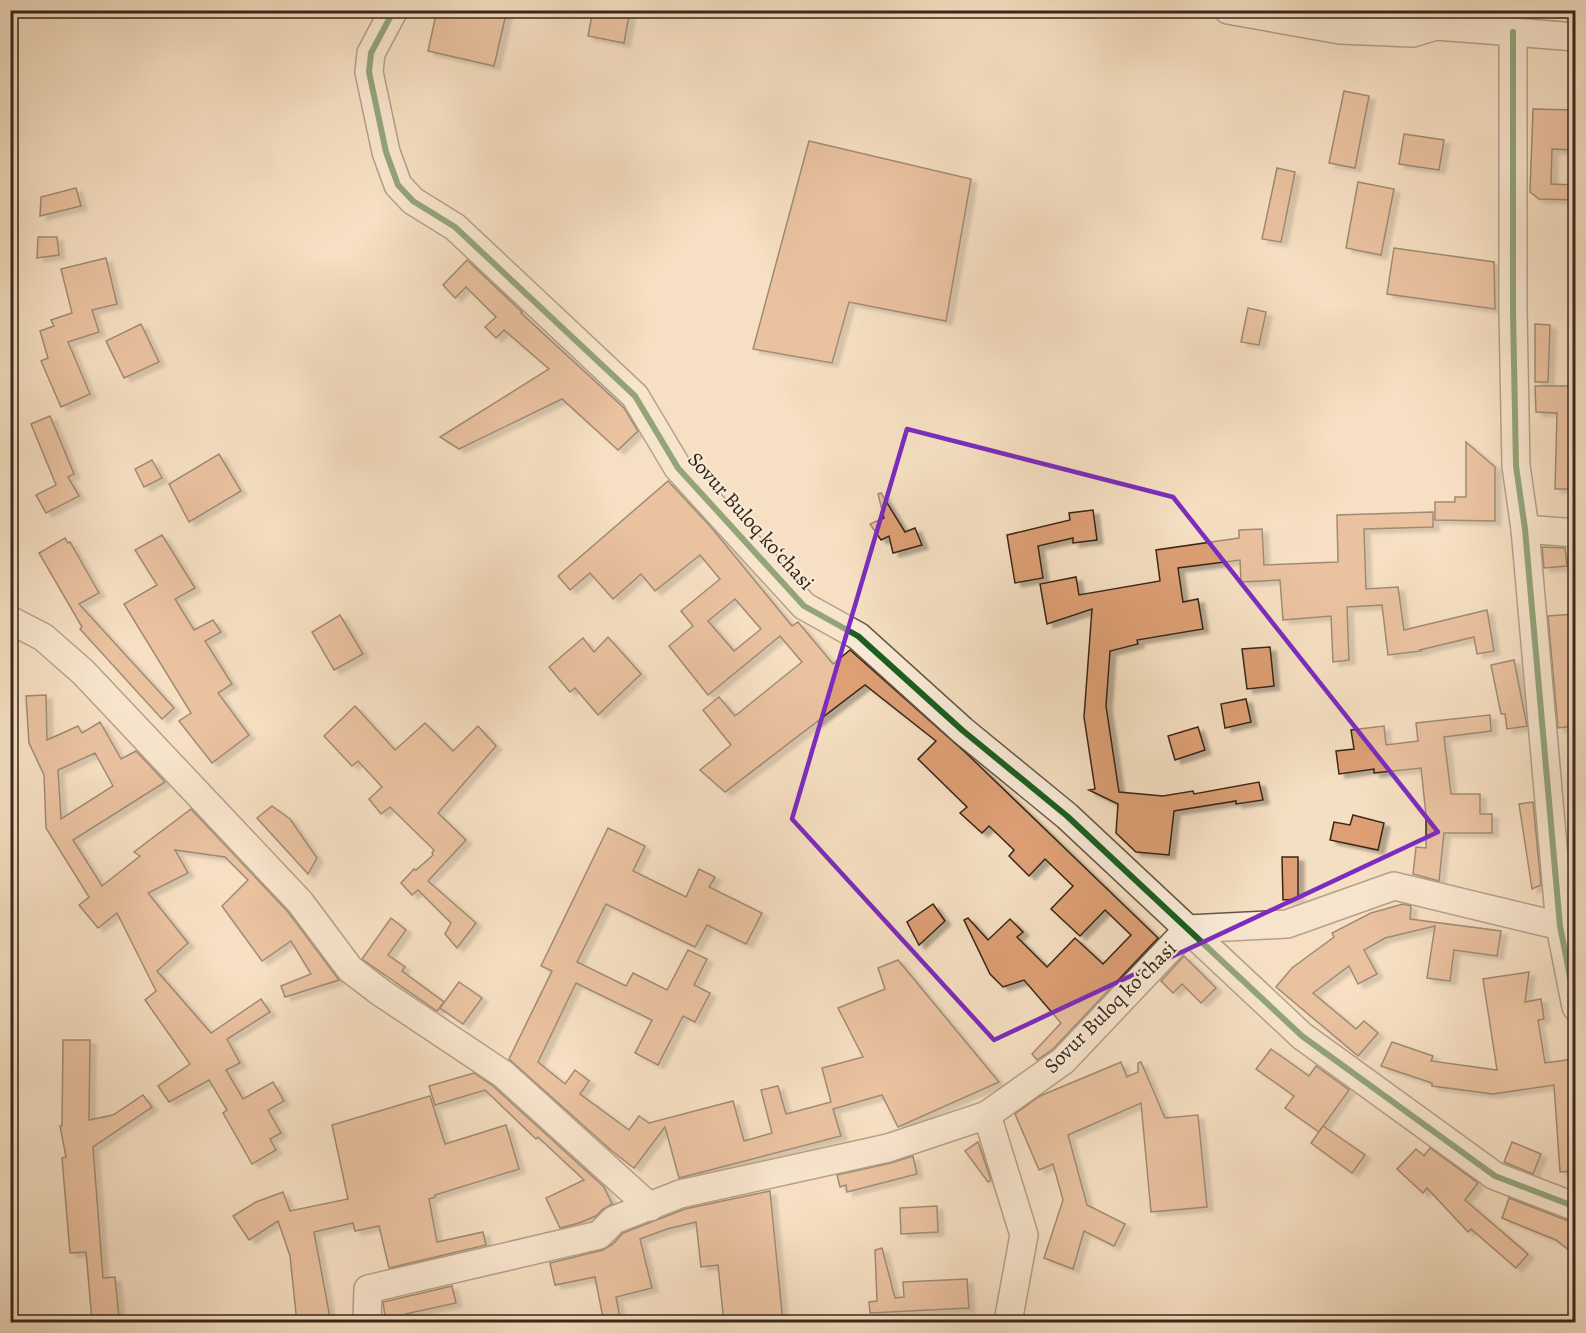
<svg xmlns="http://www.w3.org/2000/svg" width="1586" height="1333" font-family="Alegreya,serif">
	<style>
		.building { fill: #de9f75; stroke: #382719; stroke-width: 1.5; fill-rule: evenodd; filter: url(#shadow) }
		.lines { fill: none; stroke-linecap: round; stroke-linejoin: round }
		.minor-casing { stroke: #675543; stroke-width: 30 }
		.minor { stroke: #f8ead7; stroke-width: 27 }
		.cycleway-casing { stroke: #f8ead7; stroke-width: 10 }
		.cycleway { stroke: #1b5e20; stroke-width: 6 }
		.marked { fill: none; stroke: #7b2cbf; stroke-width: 4.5; stroke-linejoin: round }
		.labels { text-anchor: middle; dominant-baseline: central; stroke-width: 4.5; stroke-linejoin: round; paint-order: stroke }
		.street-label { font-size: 21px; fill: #382719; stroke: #f8ead7 }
	</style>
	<defs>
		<filter id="shadow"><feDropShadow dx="6" dy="4" stdDeviation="1.5" flood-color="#0004"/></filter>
	</defs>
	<rect width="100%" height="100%" fill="#f5dfc2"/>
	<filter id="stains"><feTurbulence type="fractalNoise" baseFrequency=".00333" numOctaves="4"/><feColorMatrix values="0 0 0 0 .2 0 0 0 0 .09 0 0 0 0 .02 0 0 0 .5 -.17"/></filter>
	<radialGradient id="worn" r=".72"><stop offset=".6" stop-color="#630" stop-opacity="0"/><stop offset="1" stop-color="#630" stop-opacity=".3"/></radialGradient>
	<!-- building -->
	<g class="building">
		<path d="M437,10H507L494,66L428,51Z"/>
		<path d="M593,10H630L624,43L588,36Z"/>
		<path d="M1344,91L1369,96L1355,168L1329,163Z"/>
		<path d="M1533,109L1575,110V150L1552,149L1551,184L1575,185V200L1539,199L1530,192Z"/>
		<path d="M1404,134L1444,140L1439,170L1399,164Z"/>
		<path d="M809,141L971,179L946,321L849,302L832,363L753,349Z"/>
		<path d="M1277,168L1295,172L1281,242L1262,239Z"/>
		<path d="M1358,182L1394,189L1381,255L1346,248Z"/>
		<path d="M76,188L81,206L40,216L41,197Z"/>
		<path d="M38,237H57L59,255L37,258Z"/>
		<path d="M1394,248L1494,262L1495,309L1387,294Z"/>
		<path d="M106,258L117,304L92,310L99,332L68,342L90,394L61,407L41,361L48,358L40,331L54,326L51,320L72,313L61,269Z"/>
		<path d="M467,260L522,312L521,313L624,408L638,431L618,450L562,399L459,449L440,437L549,369L504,330L496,338L485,327L496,317L466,287L455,298L443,285Z"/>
		<path d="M1248,308L1266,312L1259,345L1241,342Z"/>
		<path d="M141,324L159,362L124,378L106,341Z"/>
		<path d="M1535,324L1550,325L1548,382H1535Z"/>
		<path d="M1535,386H1575V489H1555L1557,413L1536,412Z"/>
		<path d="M50,416L74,474L68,477L79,496L46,513L36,495L56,485L31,424Z"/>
		<path d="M1466,442L1495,467V521L1435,520V502H1455V497H1466Z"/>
		<path d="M219,454L241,491L189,522L169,484Z"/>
		<path d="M152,460L162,478L144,487L135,469Z"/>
		<path d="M668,481L710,526L792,626L798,622L833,664L850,650L966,753L1158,938L1053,1049L1037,1060L1032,1054L1061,1023L1024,980L1003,987L990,974L964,920L968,918L988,940L1010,919L1023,932L1017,937L1047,967L1075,938L1103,964L1131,935L1105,910L1080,936L1051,909L1073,886L1045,859L1029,876L1009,856L1014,850L989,826L982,833L960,813L967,807L918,759L936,741L865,685L725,792L700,770L731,745L703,710L719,697L735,716L802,662L780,636L708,695L669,646L693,626L681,611L720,579L700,555L655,591L641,574L613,599L590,573L570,590L558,576ZM735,599L761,629L734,651L708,621Z"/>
		<path d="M881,493L905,532L915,528L922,545L893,553L889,536L881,540L870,524L884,518L878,494Z"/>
		<path d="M1093,510L1097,540L1073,543V538L1038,546L1043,578L1015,583L1007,535L1070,520L1069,513Z"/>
		<path d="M1433,512V527L1364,529L1366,589L1398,587L1404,630L1487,610L1494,651L1477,654L1474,637L1420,650L1421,651L1388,655L1382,605L1347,607L1349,660L1333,662L1331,616L1283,620L1280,580L1241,582L1240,560L1178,568L1183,602L1198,599L1203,629L1137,640L1138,644L1110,651L1106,706L1119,792L1163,796L1193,791L1194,794L1259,782L1263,800L1236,804V801L1174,811L1169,855L1136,852L1116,833L1118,804L1089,790L1095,789L1084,717L1092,609L1047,624L1040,584L1076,577L1079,595L1160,581L1156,550L1239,538V530L1262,529L1264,565L1338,562L1337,515Z"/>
		<path d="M162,535L195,588L175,599L194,630L213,620L221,632L205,641L232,684L218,693L249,735L212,763L179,721L191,713L124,604L157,585L135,550Z"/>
		<path d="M65,538L68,543L70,542L99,593L79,604L174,708L162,719L80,629L82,627L39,553Z"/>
		<path d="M1542,547L1565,548L1567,566L1544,568Z"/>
		<path d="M1575,614V726L1558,728L1548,616Z"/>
		<path d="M340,615L363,654L334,670L312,632Z"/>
		<path d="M608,637L641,674L598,715L575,688L570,692L549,667L583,638L594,652Z"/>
		<path d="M1270,647L1274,686L1247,689L1242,649Z"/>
		<path d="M1514,660L1527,726L1507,729L1505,714H1501L1491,665Z"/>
		<path d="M46,695L47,740L78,726L82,733L100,722L121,759L136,751L165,782L73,840L102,886L140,856L134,852L191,809L288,912L339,980L285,997L281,986L311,974L291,941L262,961L222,906L248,880L225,857L175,850L188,873L148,893L188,943L157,971L211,1033L261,999L270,1012L227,1039L240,1063L226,1070L243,1099L273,1082L284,1101L268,1110L281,1133L270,1139L276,1150L252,1164L223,1113L227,1110L209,1080L169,1102L158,1086L190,1064L145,1000L156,991L117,913L98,928L79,905L89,897L46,828L44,775L29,743L26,696ZM95,753L113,786L61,819L58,770Z"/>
		<path d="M1246,699L1251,722L1225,728L1221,704Z"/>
		<path d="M355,706L395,750L425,723L453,751L478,726L496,746L438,813L466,840L428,881L476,923L457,948L445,934L451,923L418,890L412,895L401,883L414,869L416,870L433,855L432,853L434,850L390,807L381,814L369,799L382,787L358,761L352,766L324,736Z"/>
		<path d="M1490,715L1491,731L1444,737L1451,794H1480V814H1492V833H1444L1439,881L1413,874L1416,847L1426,848V815L1421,768L1374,773V769L1339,774L1336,751L1354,749L1351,730L1384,726L1386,745L1418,741L1416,723Z"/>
		<path d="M1198,727L1205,750L1175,760L1168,736Z"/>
		<path d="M1533,802L1541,885L1532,889L1519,804Z"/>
		<path d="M272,806L290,819L317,858L308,874L257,818Z"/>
		<path d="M1353,815L1384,823L1378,850L1330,840L1334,822L1350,825Z"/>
		<path d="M608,828L645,846L633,871L686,897L699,869L715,877L709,887L762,913L746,944L707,925L695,947L606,904L577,962L626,986L633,973L667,990L688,950L707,959L694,985L710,993L695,1022L683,1016L658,1065L635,1053L652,1020L576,983L538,1062L565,1084L575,1070L589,1081L580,1094L629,1130L639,1116L649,1123L733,1101L744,1141L772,1133L761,1090L778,1086L786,1114L831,1102L822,1068L863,1057L838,1008L885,989L878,968L898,960L999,1082L898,1127L882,1095L833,1109L841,1136L679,1178L665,1127L634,1168L612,1151L509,1059L552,971L541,966Z"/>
		<path d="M1282,857H1298V899L1283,900Z"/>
		<path d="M933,904L945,921L919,945L907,922Z"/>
		<path d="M1403,904L1411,906L1410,919L1501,931L1497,956L1454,950L1450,981L1427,978L1435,926L1385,938L1364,950L1377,974L1358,984L1349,966L1313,993L1356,1029L1364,1021L1378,1033L1358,1056L1276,987L1292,968L1334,937L1332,933L1371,913Z"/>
		<path d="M391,918L406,930L388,955L405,967L402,971L444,1002L437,1011L362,959Z"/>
		<path d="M1184,956L1216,988L1201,1003L1182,984L1173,993L1161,981Z"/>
		<path d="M1529,972L1525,1002L1541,999L1544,1019L1538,1020L1545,1063L1573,1059L1575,1089V1171L1560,1172L1554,1085L1493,1094L1432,1086V1083L1381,1066L1392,1042L1433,1056L1431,1061L1497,1070L1483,979Z"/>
		<path d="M459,982L482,998L463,1024L440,1008Z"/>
		<path d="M63,1040H90L89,1120L113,1115L143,1095L152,1107L93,1147L103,1278L115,1277L119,1318L92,1321L86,1252L70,1253L62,1158L66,1157L60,1126H62Z"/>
		<path d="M1271,1049L1309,1076L1316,1066L1349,1090L1319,1132L1285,1108L1294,1096L1256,1069Z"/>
		<path d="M1121,1062L1127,1077L1138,1072V1063L1141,1062L1165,1118L1198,1115L1207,1207L1151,1212L1141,1103L1068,1135L1087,1205L1125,1224L1114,1246L1084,1231L1073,1269L1044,1258L1063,1200L1053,1164L1039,1170L1015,1114L1040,1096Z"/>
		<path d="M474,1073L493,1086L604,1187L612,1204L603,1209L596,1216L579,1223L560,1228L546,1198L584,1180L538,1137L536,1139L485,1090L435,1105L429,1086Z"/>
		<path d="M430,1096L445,1144L506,1125L519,1169L435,1195V1197L429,1199L437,1242L483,1232L486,1245L389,1268L379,1226L355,1231L353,1223L314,1232L331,1323H297L290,1256L278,1221L249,1240L233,1216L256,1202L283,1192L290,1211L348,1199L332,1125Z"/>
		<path d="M1323,1126L1365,1155L1352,1173L1311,1143Z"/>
		<path d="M978,1142L991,1180L988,1182L965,1151Z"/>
		<path d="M1512,1142L1541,1154L1533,1174L1504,1162Z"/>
		<path d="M1430,1148L1478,1183L1465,1200L1528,1254L1516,1268L1471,1229L1468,1232L1427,1188L1423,1193L1397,1169L1416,1149L1424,1156Z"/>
		<path d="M913,1156L917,1174L847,1192L846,1185L840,1187L837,1175L891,1163Z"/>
		<path d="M770,1191L783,1323H724L718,1265L701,1267L696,1222L667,1229L640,1239L652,1288L616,1297L621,1323H604L595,1277L555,1285L550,1263L603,1250L613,1244L623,1233L685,1209Z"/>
		<path d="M1509,1198L1571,1222L1575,1225V1255L1556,1240L1502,1218Z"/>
		<path d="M937,1206L938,1232L901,1234L900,1208Z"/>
		<path d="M882,1248L895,1298L904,1297L903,1282L967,1279L969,1308L870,1313L869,1302L877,1301L875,1250Z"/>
		<path d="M452,1286L456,1303L405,1314L407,1323H386L383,1302Z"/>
	</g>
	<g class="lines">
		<!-- minor casing -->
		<g class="minor-casing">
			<g id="minor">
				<path d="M394,10L371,53L369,72L386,152L398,185L413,201L455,227L635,396L678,468L804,606L858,636L962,730L1067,816L1302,1036L1495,1176L1576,1207"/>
				<path d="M1228,10L1340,30L1413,33L1436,26L1576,37"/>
				<path d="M1395,10L1416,15L1436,26"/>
				<path d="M1513,32V312L1516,466L1525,529L1560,926L1576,1007"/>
				<path d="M1525,529L1576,533"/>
				<path d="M10,620L43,637L83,672L300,902L350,969L380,992L503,1074L650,1207"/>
				<path d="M1188,929L1287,924L1394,886L1560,926"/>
				<path d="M987,1115L1024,1235L1008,1322"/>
				<path d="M367,1322L368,1289L599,1235L614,1220L680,1194L888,1148L987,1115L1063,1061L1188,929"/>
			</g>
		</g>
		<!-- minor -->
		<use href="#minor" class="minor"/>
		<!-- cycleway casing -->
		<g class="cycleway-casing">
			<g id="cycleway">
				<path d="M394,10L371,53L369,72L386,152L398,185L413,201L455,227L635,396L678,468L804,606L858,636L962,730L1067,816L1302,1036L1495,1176L1576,1207"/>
				<path d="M1513,32V312L1516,466L1525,529L1560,926L1576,1007"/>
			</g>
		</g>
		<!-- cycleway -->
		<use href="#cycleway" class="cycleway"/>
	</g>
	<!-- marked area -->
	<path d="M0 0H1586V1333H0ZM907,429L1173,497L1438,832L994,1040L792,819Z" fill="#f5dfc2" fill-opacity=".55" fill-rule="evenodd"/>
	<path class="marked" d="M907,429L1173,497L1438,832L994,1040L792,819Z"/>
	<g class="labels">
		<!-- street labels -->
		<g class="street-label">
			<text transform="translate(751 521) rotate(48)">Sovur Buloq koʻchasi</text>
			<text transform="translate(1110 1007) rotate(-45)">Sovur Buloq koʻchasi</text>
		</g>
	</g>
	<!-- margin -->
	<rect width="1586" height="1333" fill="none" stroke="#f5dfc2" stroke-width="36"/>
	<rect x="12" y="12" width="1562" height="1309" fill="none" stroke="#382719" stroke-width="3"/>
	<rect x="18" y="18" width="1550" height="1297" fill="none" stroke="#382719" stroke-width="1.5"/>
	<rect width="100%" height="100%" filter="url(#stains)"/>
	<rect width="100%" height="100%" fill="url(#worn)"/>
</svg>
